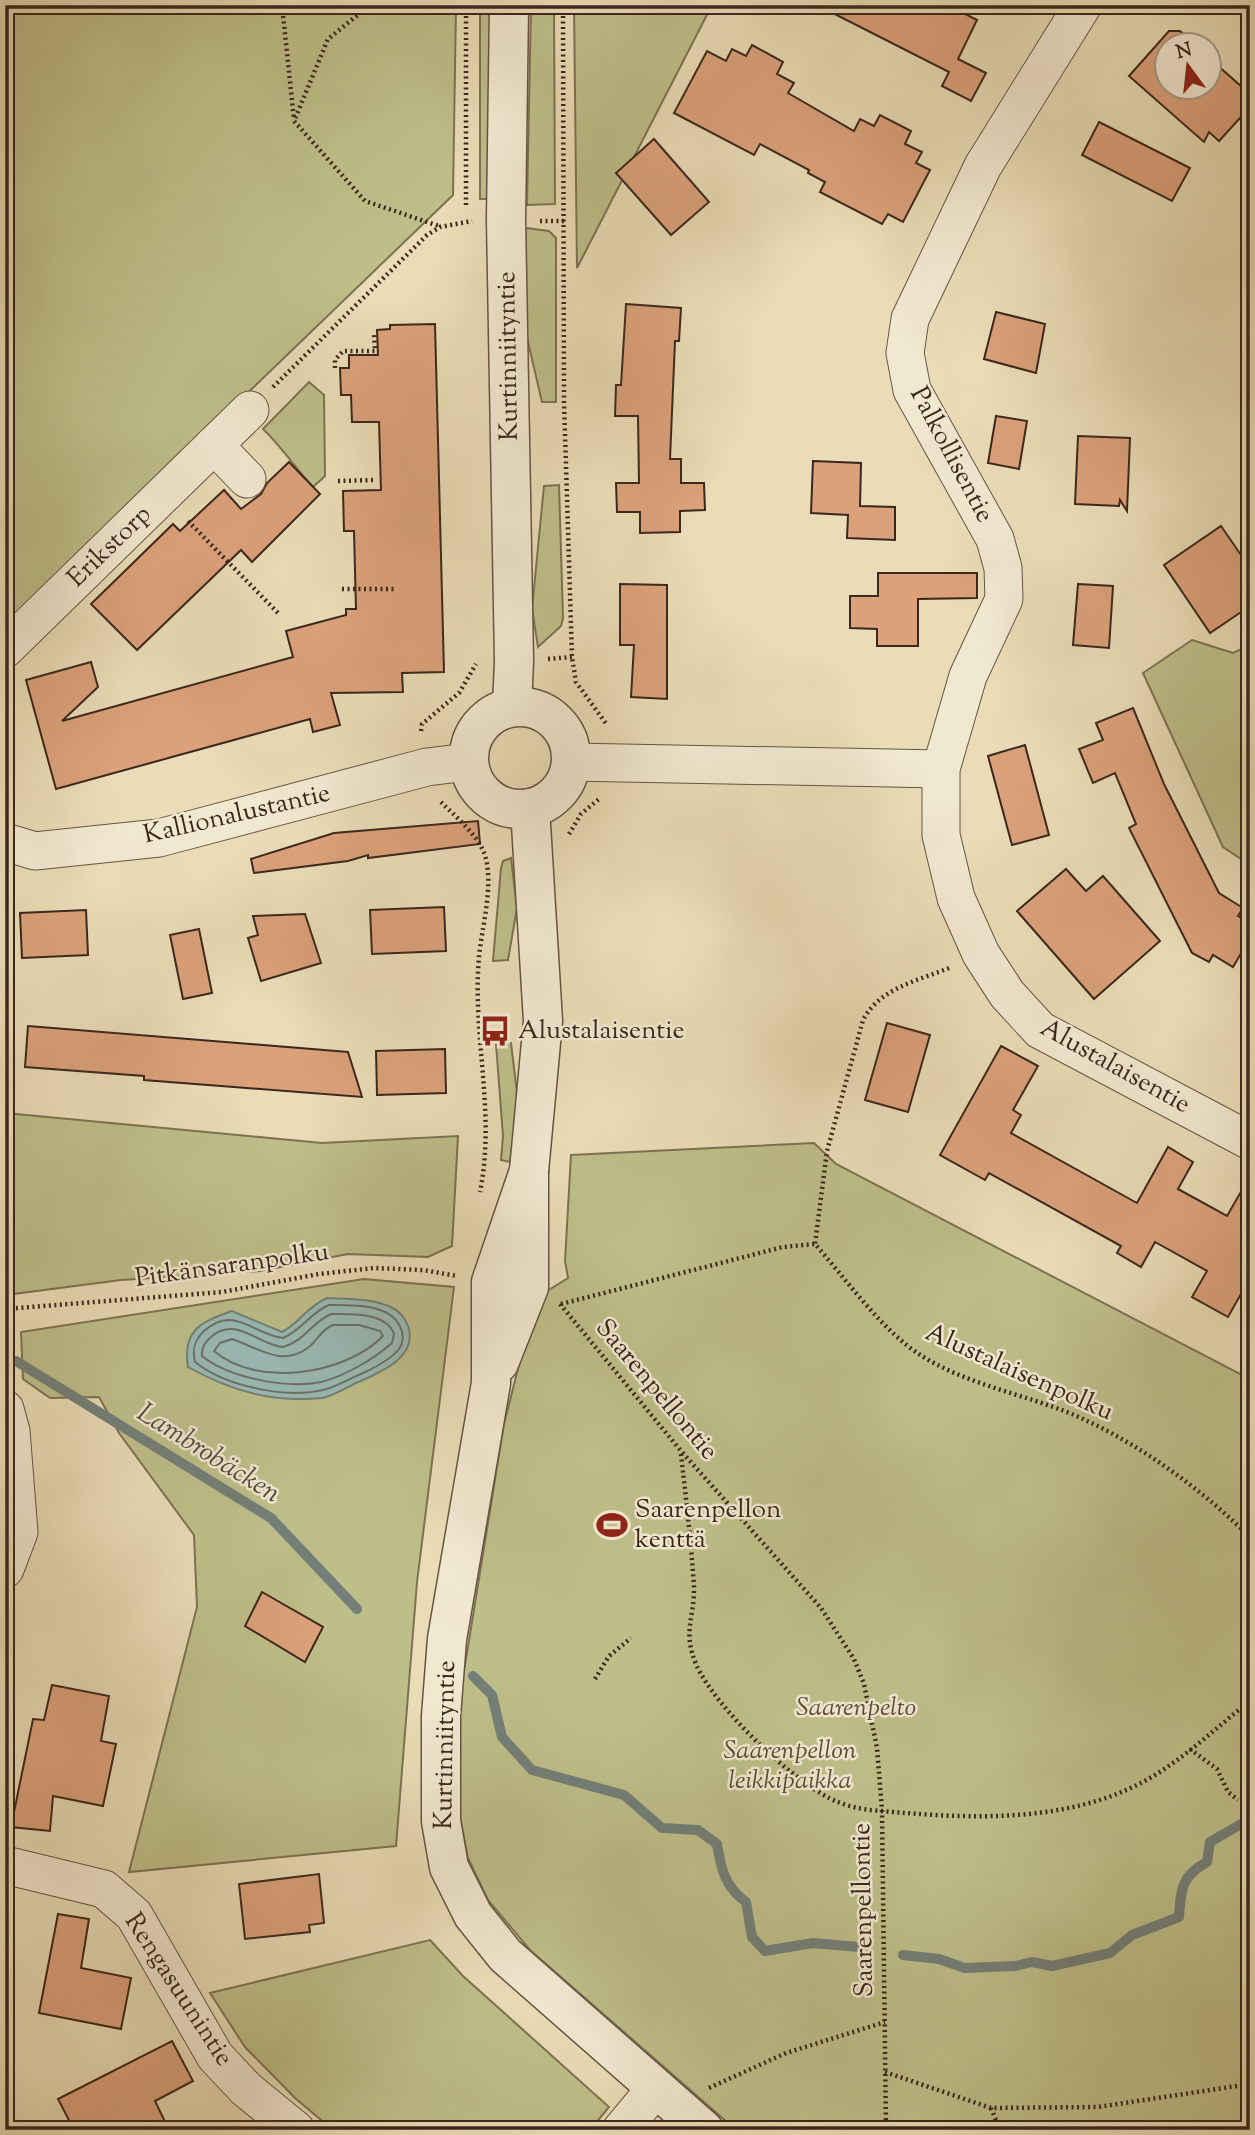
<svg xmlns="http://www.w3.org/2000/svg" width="1255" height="2135" font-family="'Sorts Mill Goudy',serif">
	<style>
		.green { fill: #bebe89; stroke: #7c7253; stroke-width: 2 }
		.water { fill: #99bab5; stroke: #737f78; stroke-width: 2 }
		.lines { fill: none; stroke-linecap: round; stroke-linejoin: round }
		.shore { stroke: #6a7069; stroke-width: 2 }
		.stream { stroke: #737f78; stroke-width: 10 }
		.building { fill: #dba17a; stroke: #3b271d; stroke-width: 2 }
		.minor-casing { stroke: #665443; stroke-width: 39 }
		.tertiary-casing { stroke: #665443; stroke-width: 41 }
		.path { stroke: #3b271d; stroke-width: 4.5; stroke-dasharray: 2 3.5; stroke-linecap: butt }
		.minor { stroke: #f1e8d0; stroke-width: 37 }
		.tertiary { stroke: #f1e8d0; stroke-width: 38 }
		.labels { text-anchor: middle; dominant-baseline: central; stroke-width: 5; stroke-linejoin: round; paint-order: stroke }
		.street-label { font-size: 26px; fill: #3b271d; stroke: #f1e8d0 }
		.poi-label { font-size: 26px; fill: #3b271d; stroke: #f1e8d0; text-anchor: start }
		.park-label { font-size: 26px; font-style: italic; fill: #5c4d38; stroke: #f1e8d0 }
		.water-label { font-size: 28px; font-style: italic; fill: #524c43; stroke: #f1e8d0 }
	</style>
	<rect width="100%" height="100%" fill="#e9dcb6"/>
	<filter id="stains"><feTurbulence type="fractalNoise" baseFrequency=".00286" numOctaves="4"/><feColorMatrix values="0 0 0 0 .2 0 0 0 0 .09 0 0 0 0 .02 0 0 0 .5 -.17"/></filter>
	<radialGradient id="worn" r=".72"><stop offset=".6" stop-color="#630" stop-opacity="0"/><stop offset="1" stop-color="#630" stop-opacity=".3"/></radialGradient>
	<!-- green -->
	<g class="green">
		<path d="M5,5H456L453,195L5,627Z"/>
		<path d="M480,5H494L491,199H480Z"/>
		<path d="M531,5H554L555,204L527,205Z"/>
		<path d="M574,5H712L577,268Z"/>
		<path d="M526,228L549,231L556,238V402H542L524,325Z"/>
		<path d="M309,382L324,395L325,476L313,487C295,468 282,447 263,429Z"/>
		<path d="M559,485L563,618L561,626L538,647L532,609L544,486Z"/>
		<path d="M1192,640L1233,653L1250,645V865L1223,847L1143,673Z"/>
		<path d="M511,858L517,908L508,960L493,961L501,868L503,861Z"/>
		<path d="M511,1043L518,1101L510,1162L501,1160L503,1136L496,1044Z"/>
		<path d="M5,1113L322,1143L458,1136L452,1246L428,1257L348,1254L260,1271L121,1280L13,1294Z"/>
		<path d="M814,1143L836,1164L1250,1379V2130H736L530,1950L488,1900L468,1858L459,1812L460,1696L504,1424L536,1298L568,1278L565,1261L571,1155Z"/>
		<path d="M364,1279L454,1287L417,1582L396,1846L129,1872L197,1607L194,1535L119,1433L99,1397L50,1398L23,1379L21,1332Z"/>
		<path d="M430,1940L463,1976L609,2107L590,2130H333L295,2098L245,2047L210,1993Z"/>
	</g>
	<!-- water -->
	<path class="water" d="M327,1298C349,1299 370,1298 391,1307C399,1311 405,1318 408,1326C419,1357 379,1373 356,1383C346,1388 333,1396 322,1398C273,1403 231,1391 188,1367C182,1330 201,1322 232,1311L282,1332C301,1322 305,1308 327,1298Z"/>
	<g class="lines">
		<!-- shore -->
		<g class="shore">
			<path d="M329,1305C351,1305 392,1303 401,1329C404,1335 403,1344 399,1349C391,1359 374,1368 363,1373C350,1378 337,1387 323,1390C285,1399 225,1386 195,1362C192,1350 194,1341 203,1332C234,1303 253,1335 283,1338C302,1330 310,1313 329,1305Z"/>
			<path d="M331,1314C351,1314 386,1312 394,1334L392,1343C374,1359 345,1376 321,1382C287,1389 229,1378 202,1356C201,1348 205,1342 211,1337C236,1315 258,1345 283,1347C305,1341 312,1322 331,1314Z"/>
			<path d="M333,1325H359L380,1331L383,1336C345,1375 257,1388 214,1351L220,1343L232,1339C259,1348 282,1368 309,1347C318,1339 322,1329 333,1325Z"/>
		</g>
		<!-- stream -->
		<g class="stream">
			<path d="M16,1361L271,1518L357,1609"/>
			<path d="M473,1676L492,1695L502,1737L532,1770L624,1795L662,1828L698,1830L717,1844C721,1869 725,1887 746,1902L752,1937L765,1951L813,1943L859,1947"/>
			<path d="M903,1955L939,1959L965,1968L1015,1966L1032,1962L1052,1966L1110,1953L1132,1935L1179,1917C1181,1889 1181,1876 1207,1862L1210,1842L1250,1819"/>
		</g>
	</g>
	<!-- building -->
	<g class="building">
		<path d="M817,5H948L977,20L958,59L986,73L971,101L942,86L949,72Z"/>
		<path d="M1169,31H1180L1196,46H1167V88H1209V58L1250,94V107L1219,141L1209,132L1204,142L1129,76Z"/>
		<path d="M752,45L783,62L777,74L794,83L788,93L854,131L860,119L874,126L880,115L911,131L905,144L922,152L916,163L930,170L903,222L888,214L882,224L820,192L825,182L808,173L809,170L760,144L754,155L674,113L707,51L726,61L732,49L746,56Z"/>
		<path d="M1099,122L1190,168L1172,201L1082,155Z"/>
		<path d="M654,139L709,202L671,235L616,173Z"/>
		<path d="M626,304L681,308L679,341H675L670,459H681V483H704L705,510L680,511V532L640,533V512H617L616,483H639L638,416H615L616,385H621Z"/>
		<path d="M996,312L1045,324L1036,373L984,359Z"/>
		<path d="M435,324L444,672L402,673L403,692L331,693L340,725L313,732L310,719L56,789L26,680L91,662L98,687L62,721L293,657L286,631L346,615V609H356L354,531H344L343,491L381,490L379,422H352L351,395H341L340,368H349V355H378L377,330L390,329V325Z"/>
		<path d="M996,416L1027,421L1019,469L988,463Z"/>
		<path d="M1078,436L1130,438L1127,511L1120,500L1119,506L1075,504Z"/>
		<path d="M813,461L861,463L860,506L895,507V540L847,538L848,515L811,513Z"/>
		<path d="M289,462L320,494L252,562L241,550L137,650L91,604L173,524L180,531L224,490L241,509L261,494L267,483Z"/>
		<path d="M1221,526L1250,568V606L1210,633L1164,565Z"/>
		<path d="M878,573H977V598L918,599V646H877V629L850,628V596H878Z"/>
		<path d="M620,584L667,585V699L631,697L634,645H620Z"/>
		<path d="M1078,584L1113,586L1109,648L1073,645Z"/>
		<path d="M1133,708L1164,784L1219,893L1243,908L1238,916L1250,923V938L1233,967L1213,955L1209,962L1192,953L1129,828L1136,824L1115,773L1093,783L1079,749L1103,740L1096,723Z"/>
		<path d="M1025,745L1049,835L1012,845L988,756Z"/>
		<path d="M478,821L480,844L368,858V855L348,861L254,873L251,859L334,833Z"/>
		<path d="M1066,869L1086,891L1103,876L1160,941L1094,999L1017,911Z"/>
		<path d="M444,907L446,951L372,954L370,910Z"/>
		<path d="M86,910L88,955L22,958L20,913Z"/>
		<path d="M305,914L321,963L261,981L248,938L258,935L253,916Z"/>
		<path d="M199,929L212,993L183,999L170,935Z"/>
		<path d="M887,1023L930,1035L908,1112L865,1100Z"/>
		<path d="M28,1026L348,1052L362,1097L144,1080V1076L25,1067Z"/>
		<path d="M1001,1046L1038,1066L1013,1110L1021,1115L1011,1133L1137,1203L1168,1147L1193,1162L1178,1189L1227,1216L1250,1176V1278L1228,1317L1192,1297L1207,1271L1155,1242L1141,1267L1117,1253L1121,1246L989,1173L985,1180L940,1155Z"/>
		<path d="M445,1049L446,1093L377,1095L376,1051Z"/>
		<path d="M262,1592L323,1627L305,1662L245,1626Z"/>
		<path d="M52,1685L109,1696L101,1741L116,1744L103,1806L53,1796L50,1831L11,1827L33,1719L44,1720Z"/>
		<path d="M319,1874L324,1923L309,1925L310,1932L245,1939L239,1884Z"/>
		<path d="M58,1914L89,1919L81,1968L131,1978L121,2029L39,2013Z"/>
		<path d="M172,2041L193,2081L155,2101L169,2130H74L58,2099Z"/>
	</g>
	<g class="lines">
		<!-- minor casing -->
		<g class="minor-casing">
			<g id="minor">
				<path d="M1083,5L983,166L910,319L905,353L912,390L995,539L1003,568L1004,599L968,676L941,769V835L956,898L981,954L1007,994L1040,1030L1250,1141"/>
				<path d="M214,445L247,479"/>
				<path d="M5,649L250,410"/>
				<path d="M571,762L941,769"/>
				<path d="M5,842L35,851L159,838L427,767L468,762"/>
				<path d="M5,1409L11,1431L19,1532L5,1569"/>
				<path d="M5,1865L104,1889L134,1915L215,2056L246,2089L296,2130"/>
				<path d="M621,2130L656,2088"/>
			</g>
		</g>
		<!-- tertiary casing -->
		<g class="tertiary-casing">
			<g id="tertiary">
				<path d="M509,5L506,220L514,661L512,707"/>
				<circle cx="520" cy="758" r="51"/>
				<path d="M529,1171L491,1282V1383L447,1639L441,1716V1821L449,1867L473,1915L505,1955L704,2130"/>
				<path d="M499,1363L529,1287V1171L543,1021L530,808"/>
			</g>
		</g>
		<!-- path -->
		<g class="path">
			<path d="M282,5L294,120"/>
			<path d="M370,5L328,39L294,121L365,201L439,226"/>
			<path d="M466,5V207"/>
			<path d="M563,5L564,402L572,657L576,682L607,725"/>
			<path d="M540,221H564"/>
			<path d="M335,368V360L343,351H375L374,333"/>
			<path d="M273,387L427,235L440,227L472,221"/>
			<path d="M338,481L375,480"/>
			<path d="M188,521L278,613"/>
			<path d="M342,589H397"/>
			<path d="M548,659L572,657"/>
			<path d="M421,731L422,724L459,693L476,664"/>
			<path d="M441,802C457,818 477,834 485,855C494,885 482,926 479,957C472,1035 496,1113 480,1192"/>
			<path d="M569,834L581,814L599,799"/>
			<path d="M949,968C917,981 880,988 863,1020L827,1151L815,1244C845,1278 884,1333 922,1356C969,1386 1030,1395 1081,1418C1144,1447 1201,1489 1250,1537"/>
			<path d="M560,1304L681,1451L821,1608L854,1659L864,1684L877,1748L882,1810L886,2130"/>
			<path d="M561,1304L783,1247L815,1244"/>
			<path d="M5,1309L222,1292L319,1274L374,1268L423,1270L457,1276"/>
			<path d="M681,1454C686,1498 691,1542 694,1586C695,1617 682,1631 696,1664C713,1705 796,1786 838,1802C859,1811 884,1811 906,1813C981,1819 1065,1820 1135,1786C1178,1765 1213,1730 1250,1701"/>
			<path d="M595,1679L609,1656L631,1638"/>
			<path d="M1190,1749L1217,1769L1228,1792L1238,1800"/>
			<path d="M885,2072L991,2108L1098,2107L1250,2084"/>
			<path d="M709,2088L786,2053L885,2022"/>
			<path d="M991,2108L1000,2130"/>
		</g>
		<!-- minor -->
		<use href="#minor" class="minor"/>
		<!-- tertiary -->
		<use href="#tertiary" class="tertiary"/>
	</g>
	<!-- icons -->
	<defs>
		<g id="bus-bare" transform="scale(2.415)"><path d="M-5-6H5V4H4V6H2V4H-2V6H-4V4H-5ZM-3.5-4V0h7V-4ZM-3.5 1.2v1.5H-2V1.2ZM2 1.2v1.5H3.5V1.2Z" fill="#8f2418" stroke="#f1e8d0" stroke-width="2.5" paint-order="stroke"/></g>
		<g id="stadium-bare" transform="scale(2.415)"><path d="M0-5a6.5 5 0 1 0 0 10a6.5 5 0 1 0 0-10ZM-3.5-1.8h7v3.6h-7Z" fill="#8f2418" stroke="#f1e8d0" stroke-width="2.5" paint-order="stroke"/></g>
	</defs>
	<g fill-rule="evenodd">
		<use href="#bus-bare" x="495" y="1031"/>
		<use href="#stadium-bare" x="612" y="1525"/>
	</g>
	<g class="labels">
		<!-- street labels -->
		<g class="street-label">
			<text transform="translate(509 356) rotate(-91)">Kurtinniityntie</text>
			<text transform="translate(951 455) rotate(62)">Palkollisentie</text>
			<text transform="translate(110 547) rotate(-44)">Erikstorp</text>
			<text transform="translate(237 815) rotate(-13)">Kallionalustantie</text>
			<text transform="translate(1115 1067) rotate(29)">Alustalaisentie</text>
			<text transform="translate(232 1266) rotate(-8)">Pitkänsaranpolku</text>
			<text transform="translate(1019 1373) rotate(24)">Alustalaisenpolku</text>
			<text transform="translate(656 1390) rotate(50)">Saarenpellontie</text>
			<text transform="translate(446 1745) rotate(-89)">Kurtinniityntie</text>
			<text transform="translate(864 1910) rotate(-91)">Saarenpellontie</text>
			<text transform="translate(178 1990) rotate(57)">Rengasuunintie</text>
		</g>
		<!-- poi labels -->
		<g class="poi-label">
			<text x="518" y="1031">Alustalaisentie</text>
			<text x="635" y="1510">Saarenpellon<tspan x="635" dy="30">kenttä</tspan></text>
		</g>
		<!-- park labels -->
		<g class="park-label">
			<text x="856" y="1708">Saarenpelto</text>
			<text x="790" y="1751">Saarenpellon<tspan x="790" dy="30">leikkipaikka</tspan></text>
		</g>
		<!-- water labels -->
		<g class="water-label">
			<text transform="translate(208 1454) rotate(32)">Lambrobäcken</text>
		</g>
	</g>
	<!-- margin -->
	<rect width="1255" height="2135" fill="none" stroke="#e9dcb6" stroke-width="28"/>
	<rect x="7" y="7" width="1241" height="2121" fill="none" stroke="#3b271d" stroke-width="3.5"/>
	<rect x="14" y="14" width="1227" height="2107" fill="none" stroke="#3b271d" stroke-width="2"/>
	<!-- north arrow -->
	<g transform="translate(1188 66) rotate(345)"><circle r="33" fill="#f1e8d0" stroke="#a89b88" stroke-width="2"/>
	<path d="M0-5L12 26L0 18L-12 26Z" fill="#8f2418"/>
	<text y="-10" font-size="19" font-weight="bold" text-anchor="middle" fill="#3b271d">N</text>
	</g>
	<rect width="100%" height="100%" filter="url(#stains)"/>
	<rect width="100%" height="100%" fill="url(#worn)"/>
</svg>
